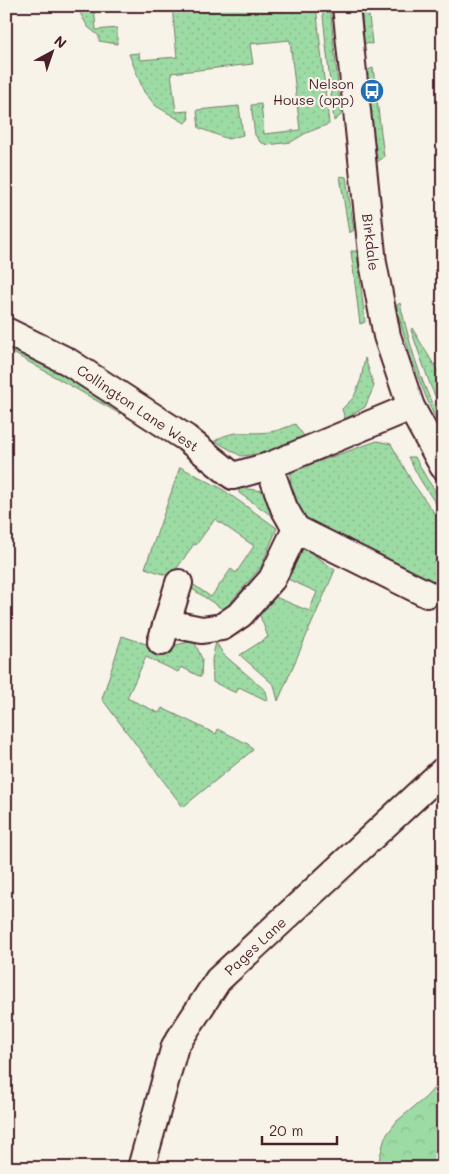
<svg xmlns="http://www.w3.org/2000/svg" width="449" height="1174" font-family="Mali,sans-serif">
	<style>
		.grass { fill: url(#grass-dots); stroke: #747d68 }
		.forest { fill: url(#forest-crowns); stroke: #747d68 }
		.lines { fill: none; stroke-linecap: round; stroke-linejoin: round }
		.minor-casing { stroke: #4a1f2b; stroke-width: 30 }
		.minor { stroke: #f7f3e8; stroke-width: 26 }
		.labels { text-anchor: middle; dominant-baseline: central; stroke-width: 4.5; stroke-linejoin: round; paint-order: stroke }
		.poi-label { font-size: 14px; fill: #4a1f2b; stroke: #f7f3e8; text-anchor: end }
		.street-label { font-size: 14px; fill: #4a1f2b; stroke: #f7f3e8 }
	</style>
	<defs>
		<pattern id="grass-dots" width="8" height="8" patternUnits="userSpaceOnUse" patternTransform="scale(1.25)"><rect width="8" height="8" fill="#9ddba4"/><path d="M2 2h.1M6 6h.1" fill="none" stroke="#89bc8d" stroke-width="1.8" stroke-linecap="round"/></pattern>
		<pattern id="forest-crowns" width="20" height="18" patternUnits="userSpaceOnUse" patternTransform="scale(1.25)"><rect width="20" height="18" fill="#9ddba4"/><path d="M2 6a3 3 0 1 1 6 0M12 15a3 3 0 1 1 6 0" fill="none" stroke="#89bc8d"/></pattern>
	</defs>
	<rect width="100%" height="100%" fill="#f7f3e8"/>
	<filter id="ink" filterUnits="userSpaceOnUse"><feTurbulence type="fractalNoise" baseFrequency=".02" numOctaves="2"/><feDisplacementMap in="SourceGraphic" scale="10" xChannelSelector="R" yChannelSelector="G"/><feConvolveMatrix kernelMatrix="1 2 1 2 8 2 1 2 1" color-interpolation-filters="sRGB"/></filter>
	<g filter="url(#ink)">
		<!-- grass -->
		<g class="grass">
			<path d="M76,6H94L96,30L117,28V44L99,41V36L88,27Z"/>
			<path d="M172,6H316L329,124L306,133L291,142L268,145L260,142L255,135L251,105L261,104L264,134L300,130L290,40L250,44L253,64L171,73L176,112L188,111L189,120L185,123L156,106L144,92L129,54L139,53L140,60L177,57Z"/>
			<path d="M322,6H330L341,115L334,121Z"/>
			<path d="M361,6H368L372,44L364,43Z"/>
			<path d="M373,68L384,157L377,162L366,71Z"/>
			<path d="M239,106L243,135L228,139L199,128L197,110Z"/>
			<path d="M340,176L346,177L354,230L349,233Z"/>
			<path d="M351,251H357L365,322L360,324Z"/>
			<path d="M400,303C407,333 415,363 427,392C433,407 443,417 443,434C422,392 408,352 396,306Z"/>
			<path d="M412,328L443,380V413L431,387L411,330Z"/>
			<path d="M6,342L121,406L120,414L6,349Z"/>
			<path d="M365,358L374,386L365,407L345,419L342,409L354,397L361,379Z"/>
			<path d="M295,424L307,440L268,453L241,456L215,441C234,428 248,435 269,432C278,431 287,427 295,424Z"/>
			<path d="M377,441L391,444L412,482L443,525V597L433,586L324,532L306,519L297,509L290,494L291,471Z"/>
			<path d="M408,457H415L427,479L443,502V515L421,481Z"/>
			<path d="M180,467L219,487L277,528L261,567L224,610L186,585L187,580L211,597L231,569L236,573L254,546L215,519L196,545L194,544L175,571L169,576L145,568Z"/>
			<path d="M239,488L264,491L269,498L278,520L239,493Z"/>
			<path d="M302,546L335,570L278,701L274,685L240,655L268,637L259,613L273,596L309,611L317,592L283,577Z"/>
			<path d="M122,636L146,644L166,647L194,641L202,659L201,677L181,667L178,672L146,657L127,698L159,713L162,708L216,734L218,729L248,744L253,750L183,807L102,699Z"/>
			<path d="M216,642L223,654L266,691L268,701L239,687L236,693L213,682L212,660Z"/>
		</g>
		<!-- forest -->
		<path class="forest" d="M443,1078V1168H377L385,1137L397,1121L426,1097Z"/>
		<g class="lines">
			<!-- minor casing -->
			<g class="minor-casing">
				<g id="minor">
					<path d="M346,6L373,263L387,336L411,407L443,466"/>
					<path d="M6,331L67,361L186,438L233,476L269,466L411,407"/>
					<path d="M269,466L284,508L296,529L427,594"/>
					<path d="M167,623L202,630L222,627L241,614L272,579L296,529"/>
					<path d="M161,642L179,583"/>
					<path d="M141,1168L175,1046L218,980L443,771"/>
				</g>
			</g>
			<!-- minor -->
			<use href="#minor" class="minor"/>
		</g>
	</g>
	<!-- icons -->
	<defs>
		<g id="bus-disc" transform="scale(1.25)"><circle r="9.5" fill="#1f6fb2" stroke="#f7f3e8"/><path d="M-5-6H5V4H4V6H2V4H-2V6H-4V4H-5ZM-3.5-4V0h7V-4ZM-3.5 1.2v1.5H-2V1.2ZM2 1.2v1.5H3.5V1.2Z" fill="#fff"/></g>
	</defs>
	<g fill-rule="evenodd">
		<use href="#bus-disc" x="372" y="91"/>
	</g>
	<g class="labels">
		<!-- poi labels -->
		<g class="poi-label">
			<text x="354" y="83">Nelson<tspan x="354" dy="16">House (opp)</tspan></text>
		</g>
		<!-- street labels -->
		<g class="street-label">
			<text transform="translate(371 242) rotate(83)">Birkdale</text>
			<text transform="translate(138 408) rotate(34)">Collington Lane West</text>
			<text transform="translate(255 946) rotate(-43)">Pages Lane</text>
		</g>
	</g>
	<!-- margin -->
	<rect width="449" height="1174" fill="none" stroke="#f7f3e8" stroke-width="25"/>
	<rect x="12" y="12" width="424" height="1149" fill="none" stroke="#4a1f2b" stroke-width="2" filter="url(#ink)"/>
	<!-- north arrow -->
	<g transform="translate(52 52) rotate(40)" stroke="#f7f3e8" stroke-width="4" paint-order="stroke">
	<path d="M0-4L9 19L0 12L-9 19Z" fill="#4a1f2b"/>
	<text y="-8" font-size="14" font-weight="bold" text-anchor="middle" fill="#4a1f2b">N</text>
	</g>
	<!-- scale -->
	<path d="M262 1136v8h75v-8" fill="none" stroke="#4a1f2b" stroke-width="2.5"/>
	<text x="269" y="1136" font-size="15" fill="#4a1f2b" stroke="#f7f3e8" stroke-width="4" paint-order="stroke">20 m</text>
</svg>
